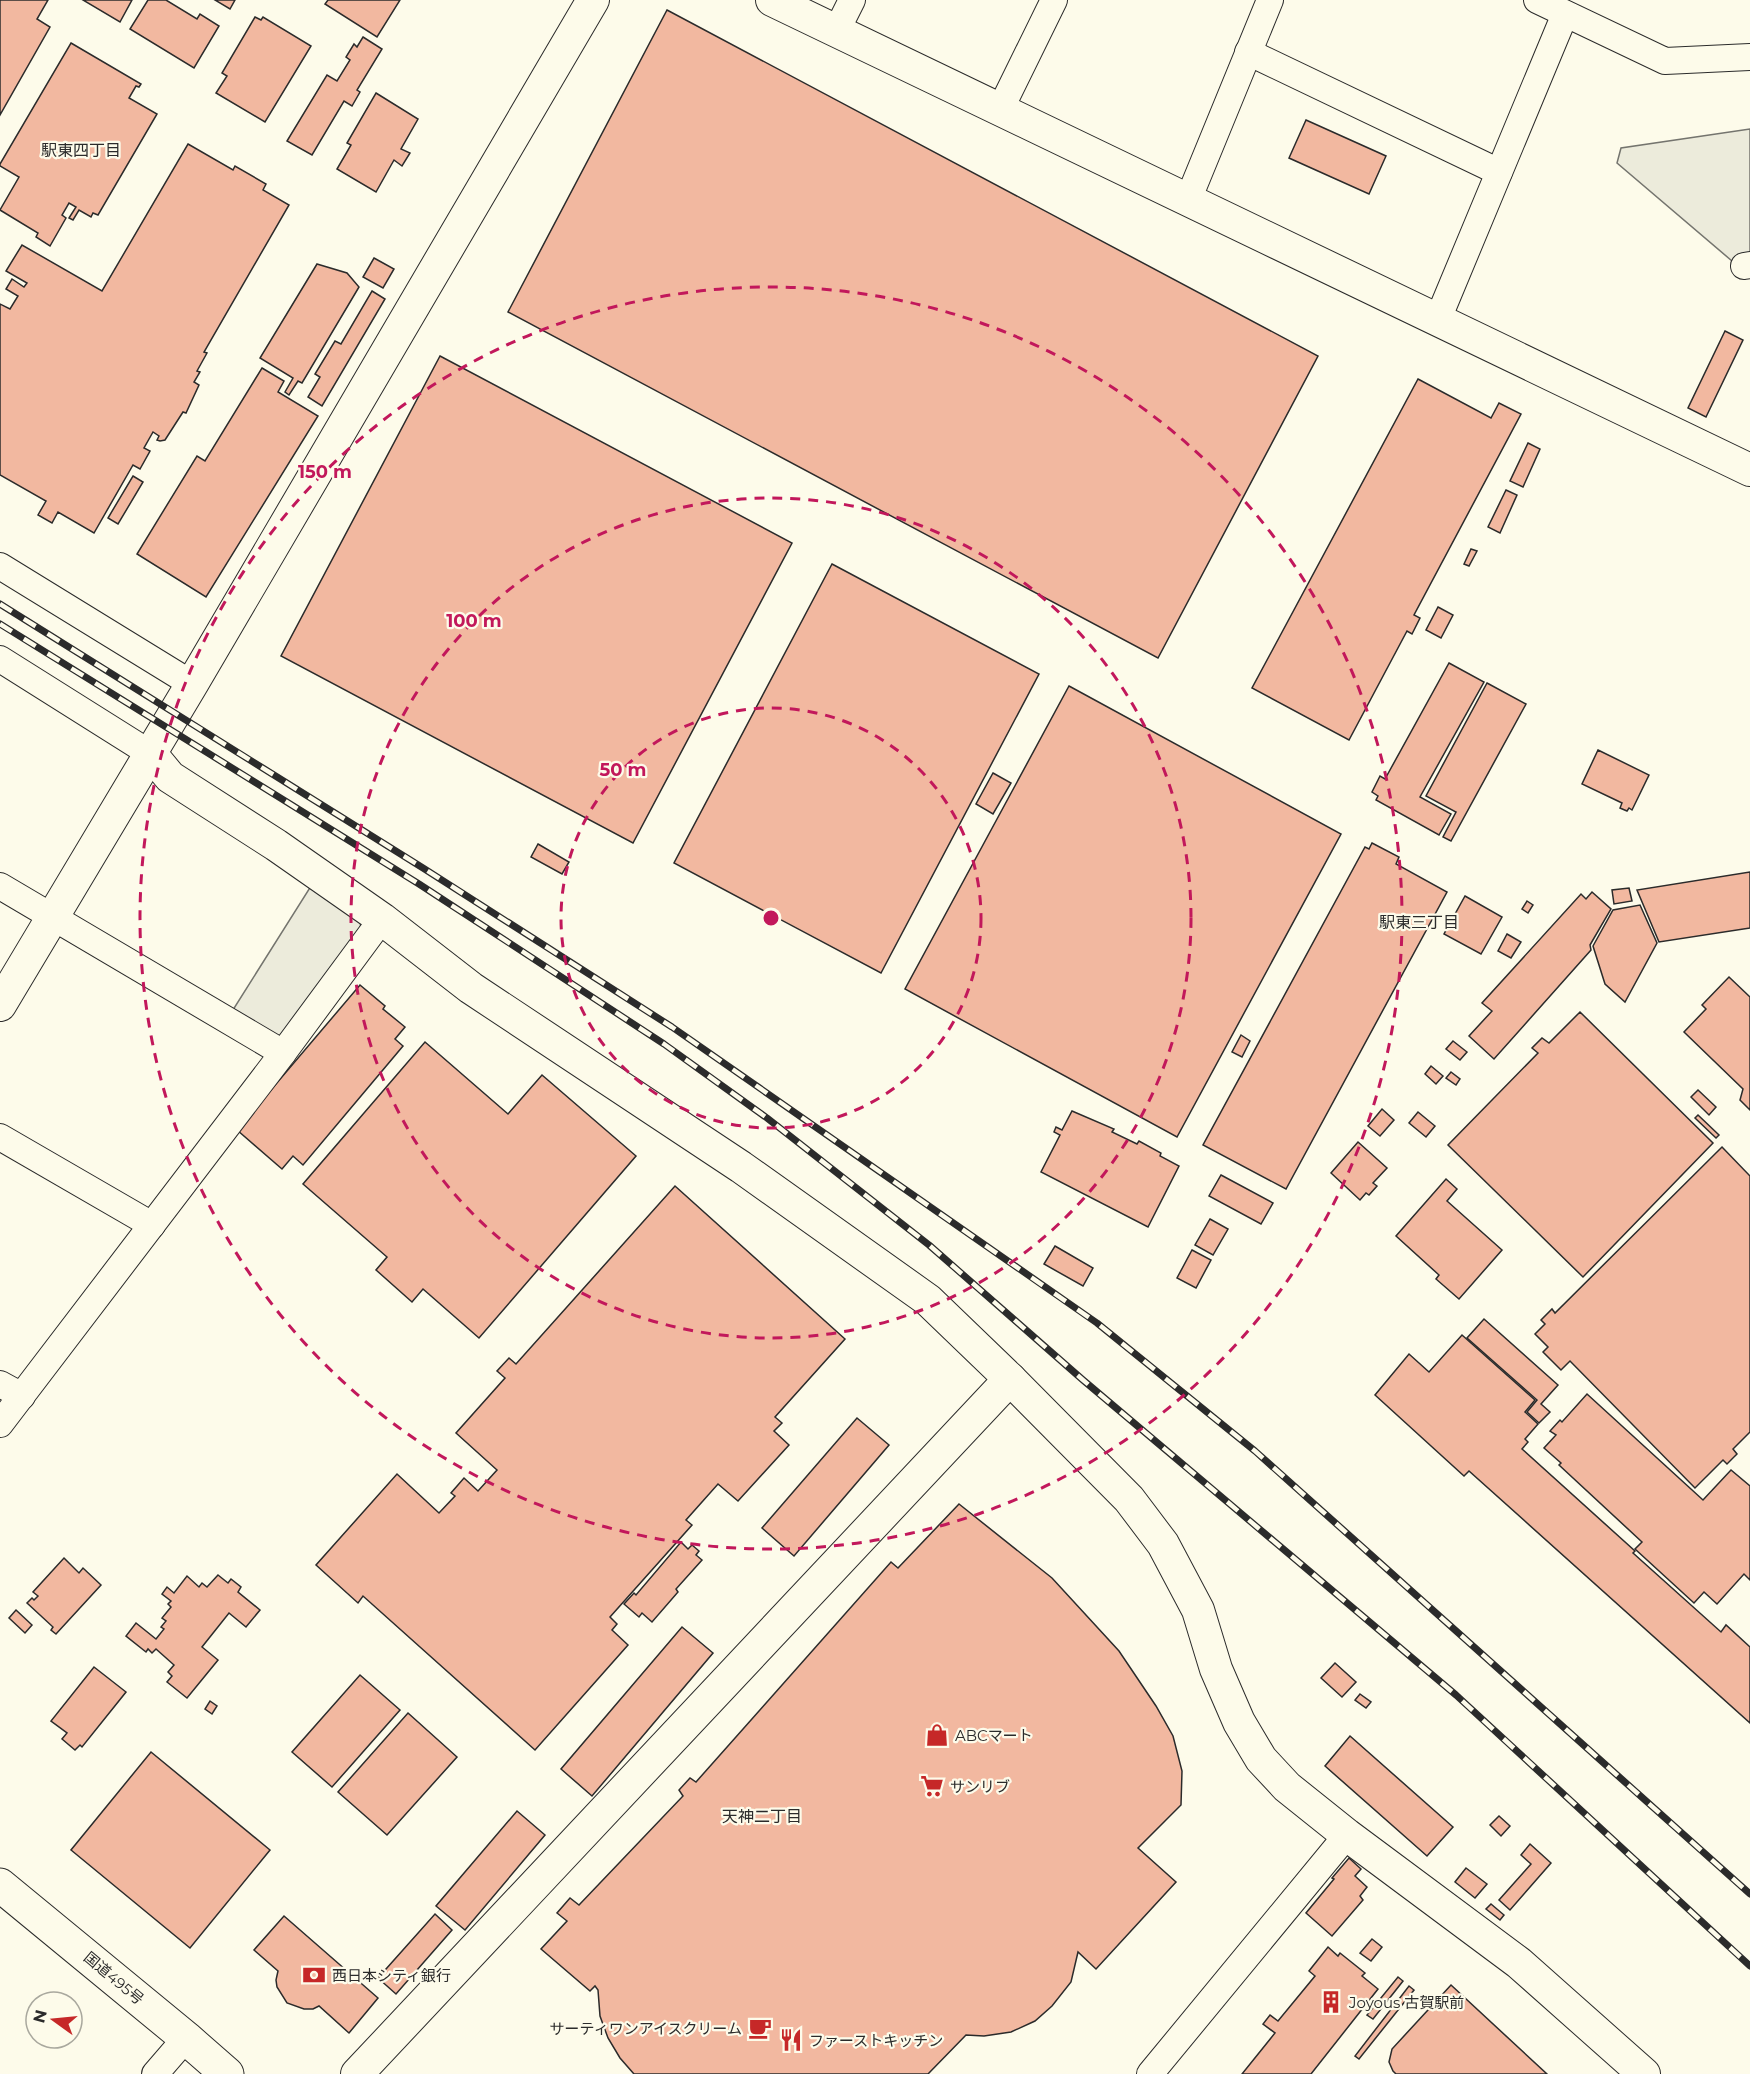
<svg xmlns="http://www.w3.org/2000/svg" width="1750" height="2074" font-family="Montserrat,'Noto Sans JP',sans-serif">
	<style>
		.green { fill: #ecebdb; stroke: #74746e; stroke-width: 1.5 }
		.building { fill: #f2b8a0; stroke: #2b2b2b; stroke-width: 1.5 }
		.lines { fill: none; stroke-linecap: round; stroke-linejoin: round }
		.minor-casing { stroke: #2b2b2b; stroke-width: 28 }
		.tertiary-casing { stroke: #2b2b2b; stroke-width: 34 }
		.trunk-casing { stroke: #2b2b2b; stroke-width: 35 }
		.minor { stroke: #fdfbea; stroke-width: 26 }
		.tertiary { stroke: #fdfbea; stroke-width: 32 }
		.trunk { stroke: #fdfbea; stroke-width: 33 }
		.rail-casing { stroke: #2b2b2b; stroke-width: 7 }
		.rail { stroke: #fdfbea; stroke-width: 4.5; stroke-dasharray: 14; stroke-linecap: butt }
		.ring { fill: none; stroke: #c2185b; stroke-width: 3; stroke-dasharray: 10 8 }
		.labels { text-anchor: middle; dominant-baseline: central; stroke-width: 4.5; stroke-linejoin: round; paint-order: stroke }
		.poi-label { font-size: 15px; fill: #2b2b2b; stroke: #fdfbea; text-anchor: start }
		.street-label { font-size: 15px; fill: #2b2b2b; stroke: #fdfbea }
		.neighbourhood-label { font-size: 16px; fill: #2b2b2b; stroke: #fdfbea }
		.centre { fill: #c2185b; stroke: #fdfbea; stroke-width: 3 }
		.ring-label { font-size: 18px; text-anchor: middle; font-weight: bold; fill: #c2185b; stroke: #fdfbea; stroke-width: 4.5; stroke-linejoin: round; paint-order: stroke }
	</style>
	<rect width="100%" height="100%" fill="#fdfbea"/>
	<!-- green -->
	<g class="green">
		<path d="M1750,129V258L1732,261L1617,163L1621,148Z"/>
		<path d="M311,886L360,919L361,931L280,1038L231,1013Z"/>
	</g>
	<!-- building -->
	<g class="building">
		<path d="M0,0H48L37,19L50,27L0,115Z"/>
		<path d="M83,0H132L120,22Z"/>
		<path d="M148,0H166L197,19L200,14L219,26L194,68L130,29Z"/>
		<path d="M215,0H235L230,9Z"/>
		<path d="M328,0H400L377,37L325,4Z"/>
		<path d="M667,10L1318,356L1158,658L508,312Z"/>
		<path d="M255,17L261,20L263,17L311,46L265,122L216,93L227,76L222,73Z"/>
		<path d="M363,37L382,49L357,90L360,92L352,106L344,101L312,155L287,141L327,75L337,81L350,60L346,57L354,44L357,47Z"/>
		<path d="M71,43L141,84L139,87L136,86L129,98L157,114L98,215L93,213L91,217L79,210L73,220L69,218L76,207L69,203L62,215L66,218L50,246L36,237L38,233L0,210L19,177L0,166V164Z"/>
		<path d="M376,93L418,119L401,149L410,153L402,166L394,160L376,192L337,169L351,145L347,143Z"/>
		<path d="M1306,120L1386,156L1369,194L1289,158Z"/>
		<path d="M188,144L233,170L235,166L266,184L263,190L289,205L204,352L207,353L197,371L200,372L194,382L199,385L186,413L183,412L165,440L160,441L157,440L159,436L153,432L144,448L150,451L140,469L133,465L94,533L58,512L52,523L38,515L46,501L0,475V304L10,309L18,296L6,289L12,279L24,287L27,283L6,271L22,245L102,291Z"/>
		<path d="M374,258L394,269L383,288L363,277Z"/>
		<path d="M317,264L347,273L359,287L302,383L298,381L289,395L285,392L293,378L260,358Z"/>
		<path d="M372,291L385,299L322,406L308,397L320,377L315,374L335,341L341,344Z"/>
		<path d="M1725,331L1743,340L1706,417L1688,408Z"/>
		<path d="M440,356L792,543L633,843L281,656Z"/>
		<path d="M262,368L284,381L278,392L318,416L206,597L137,554L197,456L205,461Z"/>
		<path d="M1418,379L1491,418L1499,403L1521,414L1414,615L1420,618L1412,634L1407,631L1349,740L1252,688Z"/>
		<path d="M1528,443L1540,449L1523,487L1510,481Z"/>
		<path d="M133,476L143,482L118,524L108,518Z"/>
		<path d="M1506,490L1517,495L1500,533L1488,527Z"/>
		<path d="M1471,549L1477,551L1469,566L1464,564Z"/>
		<path d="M832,564L1039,674L881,973L674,863Z"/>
		<path d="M1438,607L1453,615L1441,638L1426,630Z"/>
		<path d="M1449,663L1484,682L1420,797L1451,814L1439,835L1376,800L1378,796L1372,792L1380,776L1385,779Z"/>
		<path d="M1487,683L1526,704L1451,841L1443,837L1456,812L1426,796Z"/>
		<path d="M1069,686L1341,834L1177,1137L905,989Z"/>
		<path d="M1598,750L1649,775L1632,810L1629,808L1627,811L1620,808L1622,803L1582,784Z"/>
		<path d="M993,773L1011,783L993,814L976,804Z"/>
		<path d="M1372,843L1399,857L1396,864L1447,892L1286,1189L1203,1145L1365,847L1369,849Z"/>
		<path d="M538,844L569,862L562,874L531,857Z"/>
		<path d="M1750,872V928L1659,942L1637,890Z"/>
		<path d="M1629,888L1632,901L1614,904L1612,890Z"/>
		<path d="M1592,892L1611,909L1590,945L1591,950L1494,1059L1469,1036L1492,1011L1482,1003L1581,894L1586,899Z"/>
		<path d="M1465,896L1502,917L1481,954L1444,934Z"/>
		<path d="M1527,901L1533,905L1528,913L1522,909Z"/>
		<path d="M1640,905L1657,943L1625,1002L1605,984L1593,946L1613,910Z"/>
		<path d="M1507,934L1521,942L1511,958L1498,951Z"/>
		<path d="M1729,977L1750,997V1110L1740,1100L1743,1089L1684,1032L1706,1009L1702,1005Z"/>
		<path d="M360,985L385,1006L383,1009L405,1027L395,1039L403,1046L303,1165L293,1156L282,1169L237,1130Z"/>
		<path d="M1580,1012L1713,1143L1583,1277L1448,1145L1538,1053L1532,1048L1542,1038L1549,1043Z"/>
		<path d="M1241,1035L1250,1041L1242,1057L1232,1052Z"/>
		<path d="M1453,1041L1467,1052L1460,1060L1446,1049Z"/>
		<path d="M425,1042L508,1114L542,1075L636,1156L479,1338L423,1289L412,1302L376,1270L387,1257L303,1184Z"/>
		<path d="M1431,1066L1443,1076L1436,1084L1425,1074Z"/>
		<path d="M1451,1072L1460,1079L1456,1085L1446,1078Z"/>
		<path d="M1698,1090L1716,1107L1709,1115L1691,1097Z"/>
		<path d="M1382,1109L1394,1120L1380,1136L1368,1126Z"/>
		<path d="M1072,1111L1114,1129L1112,1132L1137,1144L1139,1141L1161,1153L1160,1156L1179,1166L1148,1227L1041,1172L1060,1135L1054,1132L1056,1127L1062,1130Z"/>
		<path d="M1418,1112L1435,1126L1426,1137L1409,1123Z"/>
		<path d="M1698,1115L1719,1135L1716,1138L1695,1118Z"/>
		<path d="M1358,1142L1387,1168L1373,1183L1377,1186L1369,1195L1366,1193L1360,1200L1331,1173Z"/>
		<path d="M1722,1147L1750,1176V1432L1733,1449L1737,1454L1727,1464L1723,1460L1695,1488L1570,1361L1561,1370L1543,1352L1548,1347L1535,1334L1545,1324L1541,1320L1552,1309L1555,1313Z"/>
		<path d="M1221,1175L1273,1203L1261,1224L1209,1196Z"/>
		<path d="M1446,1179L1457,1189L1447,1201L1502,1250L1459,1299L1436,1279L1439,1275L1396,1236Z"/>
		<path d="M675,1186L845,1339L775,1417L782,1423L774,1431L789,1445L738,1501L718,1484L686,1520L692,1525L610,1617L617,1624L612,1630L628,1645L535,1750L363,1596L358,1603L316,1565L397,1474L439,1513L455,1496L451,1493L464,1478L478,1491L497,1470L456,1433L505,1378L497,1371L509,1358L516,1364Z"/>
		<path d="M1210,1219L1228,1229L1213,1255L1195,1245Z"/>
		<path d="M1055,1246L1093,1268L1083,1286L1044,1264Z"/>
		<path d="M1192,1250L1211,1260L1196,1288L1177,1278Z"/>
		<path d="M1484,1319L1558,1385L1541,1404L1550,1412L1539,1423L1527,1412L1537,1400L1467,1338Z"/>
		<path d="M1462,1335L1535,1400L1525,1412L1538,1424L1525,1439L1528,1442L1522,1449L1635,1551L1633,1553L1721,1632L1726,1625L1750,1647V1723L1469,1471L1464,1476L1375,1395L1409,1354L1429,1372Z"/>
		<path d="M1587,1394L1703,1500L1731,1470L1750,1486V1580L1744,1574L1717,1604L1704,1592L1694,1603L1635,1549L1642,1542L1559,1465L1561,1463L1544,1448L1556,1435L1550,1431L1560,1420L1562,1422Z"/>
		<path d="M857,1418L889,1445L794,1556L762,1528Z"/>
		<path d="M959,1504L1052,1578L1119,1651L1156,1706L1173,1736L1182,1771L1181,1805L1138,1848L1176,1882L1096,1969L1078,1952L1071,1982L1052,2006L1035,2021L1011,2032L984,2036L966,2035L928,2074H634L620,2058L608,2038L600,2016L598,1990L595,1986L590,1991L541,1949L567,1921L557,1913L570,1898L579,1905L683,1796L679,1790L690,1778L696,1782L891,1562L898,1568Z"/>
		<path d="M681,1542L688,1549L692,1545L699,1551L696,1555L702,1560L676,1589L678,1592L652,1622L642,1613L639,1617L624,1604L634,1593L636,1595Z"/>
		<path d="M64,1558L79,1573L83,1568L101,1585L56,1634L51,1630L53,1627L27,1603L32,1598L34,1600L38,1596L33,1592Z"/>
		<path d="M218,1575L228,1583L231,1579L241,1587L238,1592L260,1610L246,1627L229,1613L202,1647L218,1660L187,1698L167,1682L172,1676L168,1672L174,1665L156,1649L152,1653L148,1649L146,1652L126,1636L136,1623L156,1639L164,1629L161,1627L166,1621L162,1618L171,1607L168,1604L171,1601L162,1594L167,1587L174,1593L187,1576L199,1587L202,1583L207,1587Z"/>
		<path d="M16,1610L32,1625L25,1633L9,1618Z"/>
		<path d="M682,1627L713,1653L592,1796L561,1769Z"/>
		<path d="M1335,1663L1356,1682L1342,1697L1321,1678Z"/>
		<path d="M94,1667L126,1692L82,1747L80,1745L75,1750L62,1739L67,1733L51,1721Z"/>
		<path d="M360,1675L400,1710L332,1787L292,1752Z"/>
		<path d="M1360,1694L1371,1702L1366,1708L1355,1700Z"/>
		<path d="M210,1701L217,1706L212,1714L205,1709Z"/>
		<path d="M408,1713L457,1757L387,1835L338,1792Z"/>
		<path d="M1350,1736L1453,1827L1427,1856L1325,1766Z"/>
		<path d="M151,1752L270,1850L190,1948L71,1850Z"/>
		<path d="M517,1811L545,1835L465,1930L436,1906Z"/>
		<path d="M1499,1816L1510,1826L1501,1836L1490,1825Z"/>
		<path d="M1530,1844L1551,1863L1510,1910L1499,1900L1531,1864L1521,1855Z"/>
		<path d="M1349,1858L1361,1869L1355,1876L1367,1887L1360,1896L1363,1900L1332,1936L1306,1913L1334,1879L1332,1878Z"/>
		<path d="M1466,1868L1487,1884L1475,1898L1455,1882Z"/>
		<path d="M1491,1904L1504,1915L1500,1920L1486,1909Z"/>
		<path d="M435,1914L452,1930L396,1994L378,1978Z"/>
		<path d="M284,1916L378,1998L349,2033L319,2006L313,2009H304L287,2003L277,1987L276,1980L278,1971L254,1950Z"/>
		<path d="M1372,1939L1382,1947L1371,1961L1360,1953Z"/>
		<path d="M1328,1947L1338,1956L1340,1953L1365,1973L1362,1976L1378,1989L1311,2074H1242L1275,2033L1263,2024L1270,2015L1278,2021L1315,1976L1309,1971Z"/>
		<path d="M1398,1977L1403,1981L1373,2019L1367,2015Z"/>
		<path d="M1451,1985L1547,2074H1396L1393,2071L1389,2062L1392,2049Z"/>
		<path d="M1409,1986L1414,1990L1359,2059L1355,2056Z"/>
	</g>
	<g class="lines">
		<!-- minor casing -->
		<g class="minor-casing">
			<g id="minor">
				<path d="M1537,0L1665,61L1750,57"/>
				<path d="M836,32L852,0"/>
				<path d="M1248,52L1499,172"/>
				<path d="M1000,110L1054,0"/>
				<path d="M1188,200L1270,0"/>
				<path d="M1744,266L1750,265"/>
				<path d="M1438,319L1565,14"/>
				<path d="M0,566L192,684"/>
				<path d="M0,659L151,754"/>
				<path d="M0,886L283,1053L0,1424"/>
				<path d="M283,1053L382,919"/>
				<path d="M0,1137L152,1225"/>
				<path d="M0,1384L22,1396"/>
				<path d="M155,2074L186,2038"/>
				<path d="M1150,2074L1347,1835"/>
			</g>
		</g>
		<!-- tertiary casing -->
		<g class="tertiary-casing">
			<g id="tertiary">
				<path d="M772,0L1750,470"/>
				<path d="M151,754L170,777L276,845L382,919L471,988L741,1167L928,1300L1010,1379L1129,1499L1163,1544L1198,1610L1216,1669L1239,1722L1261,1759L1287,1787L1347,1835L1519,1963L1644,2074"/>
				<path d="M0,1005L192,684L593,0"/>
				<path d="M357,2074L1010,1379"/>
			</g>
		</g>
		<!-- trunk casing -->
		<g class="trunk-casing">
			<path id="trunk" d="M0,1885L186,2038L227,2074"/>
		</g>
		<!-- minor -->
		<use href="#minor" class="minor"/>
		<!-- tertiary -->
		<use href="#tertiary" class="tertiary"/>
		<!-- trunk -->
		<use href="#trunk" class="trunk"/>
		<!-- rail casing -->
		<g class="rail-casing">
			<g id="rail">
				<path d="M0,604L423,868L672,1027L1097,1323L1255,1451L1750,1894"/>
				<path d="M0,624L419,884L664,1044L767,1118L929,1245L1083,1380L1456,1695L1750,1966"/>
			</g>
		</g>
		<!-- rail -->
		<use href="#rail" class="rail"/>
	</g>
	<!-- distance rings -->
	<g class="ring">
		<circle cx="771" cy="918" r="210"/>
		<circle cx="771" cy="918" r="420"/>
		<circle cx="771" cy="918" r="631"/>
	</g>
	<!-- icons -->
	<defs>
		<g id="shop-bare" transform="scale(1.8)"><path d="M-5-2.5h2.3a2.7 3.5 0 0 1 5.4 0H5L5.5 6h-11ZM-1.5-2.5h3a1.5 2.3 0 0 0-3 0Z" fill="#c62828" stroke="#fdfbea" stroke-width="2.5" paint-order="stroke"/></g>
		<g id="supermarket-bare" transform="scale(1.8)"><path d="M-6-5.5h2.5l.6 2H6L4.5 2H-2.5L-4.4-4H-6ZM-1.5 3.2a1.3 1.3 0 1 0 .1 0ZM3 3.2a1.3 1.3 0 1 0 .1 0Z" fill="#c62828" stroke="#fdfbea" stroke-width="2.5" paint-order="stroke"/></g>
		<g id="bank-bare" transform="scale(1.8)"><path d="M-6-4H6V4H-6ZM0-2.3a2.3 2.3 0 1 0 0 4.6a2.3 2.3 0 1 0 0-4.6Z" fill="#c62828" stroke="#fdfbea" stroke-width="2.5" paint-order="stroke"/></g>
		<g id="building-bare" transform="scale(1.8)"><path d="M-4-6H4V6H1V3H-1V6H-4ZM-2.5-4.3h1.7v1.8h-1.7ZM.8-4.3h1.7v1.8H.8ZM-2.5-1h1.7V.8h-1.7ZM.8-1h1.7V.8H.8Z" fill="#c62828" stroke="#fdfbea" stroke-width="2.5" paint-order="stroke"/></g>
		<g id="cafe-bare" transform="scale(1.8)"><path d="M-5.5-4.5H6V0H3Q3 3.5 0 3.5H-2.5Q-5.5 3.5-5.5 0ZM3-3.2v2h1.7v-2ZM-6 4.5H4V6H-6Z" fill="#c62828" stroke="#fdfbea" stroke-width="2.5" paint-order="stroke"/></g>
		<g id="restaurant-bare" transform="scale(1.8)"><path d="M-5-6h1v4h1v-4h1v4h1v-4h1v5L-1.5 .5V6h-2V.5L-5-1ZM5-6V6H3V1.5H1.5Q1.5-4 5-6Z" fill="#c62828" stroke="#fdfbea" stroke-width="2.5" paint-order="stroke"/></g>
	</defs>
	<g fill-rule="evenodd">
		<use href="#shop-bare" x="937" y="1735"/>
		<use href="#supermarket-bare" x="932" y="1786"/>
		<use href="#bank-bare" x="314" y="1975"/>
		<use href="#building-bare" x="1331" y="2002"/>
		<use href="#cafe-bare" x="760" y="2028"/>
		<use href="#restaurant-bare" x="791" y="2040"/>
	</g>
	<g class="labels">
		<!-- poi labels -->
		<g class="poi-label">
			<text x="955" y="1735">ABCマート</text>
			<text x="950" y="1786">サンリブ</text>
			<text x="332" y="1975">西日本シティ銀行</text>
			<text x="1349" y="2002">Joyous 古賀駅前</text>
			<text x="742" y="2028" text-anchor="end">サーティワンアイスクリーム</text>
			<text x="809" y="2040">ファーストキッチン</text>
		</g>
		<!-- street labels -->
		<g class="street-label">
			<text transform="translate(114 1978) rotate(40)">国道495号</text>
		</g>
		<!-- neighbourhood labels -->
		<g class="neighbourhood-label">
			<text x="81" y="150">駅東四丁目</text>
			<text x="1419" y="922">駅東三丁目</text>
			<text x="762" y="1816">天神二丁目</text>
		</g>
	</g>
	<circle cx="771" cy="918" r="9" class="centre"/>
	<g class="ring-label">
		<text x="325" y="478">150 m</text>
		<text x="474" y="627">100 m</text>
		<text x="623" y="776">50 m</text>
	</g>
	<!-- north arrow -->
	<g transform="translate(54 2020) rotate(285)"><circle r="28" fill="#fdfbea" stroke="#a9a89e" stroke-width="1.5"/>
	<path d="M0-4.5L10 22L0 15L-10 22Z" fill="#c62828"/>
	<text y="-9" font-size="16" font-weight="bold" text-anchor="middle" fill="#2b2b2b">N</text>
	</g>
</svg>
